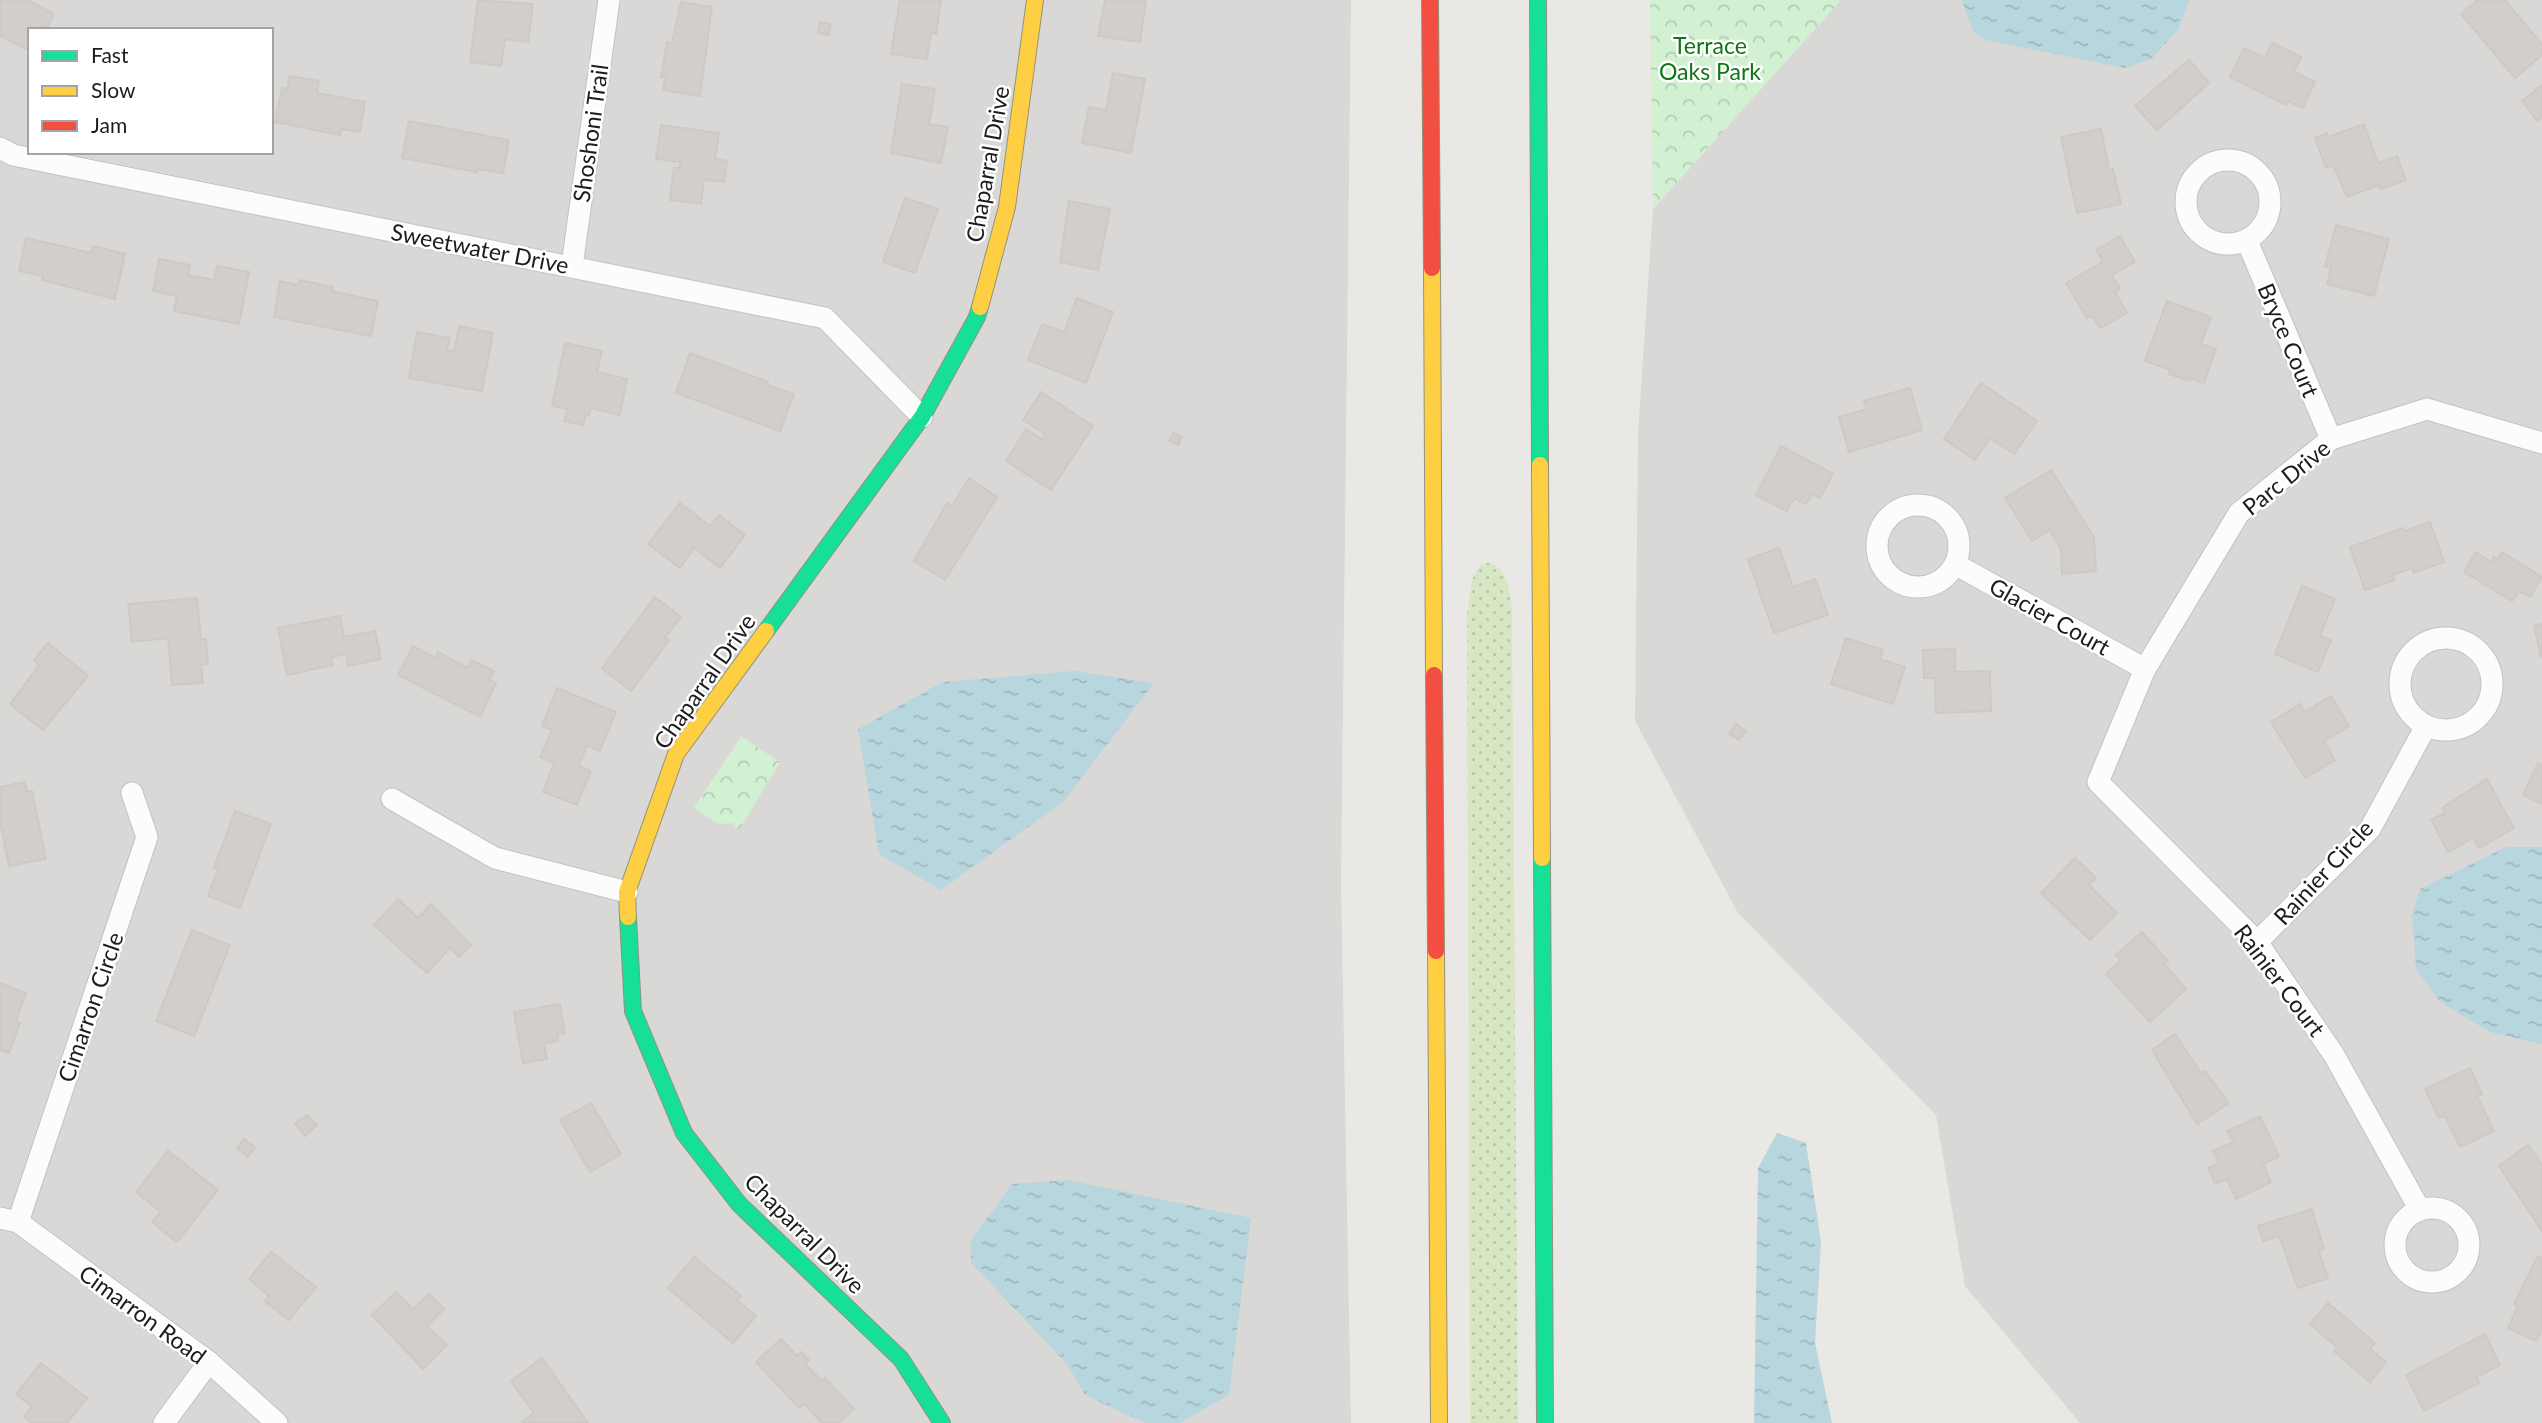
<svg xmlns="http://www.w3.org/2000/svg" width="2542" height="1423" font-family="Lato,sans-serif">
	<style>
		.residential { fill: #d9d8d6; fill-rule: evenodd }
		.grass { fill: url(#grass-dots) }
		.park { fill: url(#park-crowns) }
		.water { fill: url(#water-ripples) }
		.building { fill: #d1cecc; stroke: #cdcac6; stroke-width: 2 }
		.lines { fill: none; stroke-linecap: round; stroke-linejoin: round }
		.street-casing { stroke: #c3c2c1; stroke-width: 23 }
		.fast-casing { stroke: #92937e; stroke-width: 18 }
		.slow-casing { stroke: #92937e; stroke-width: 18 }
		.jam-casing { stroke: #92937e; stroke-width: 18 }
		.street { stroke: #fcfcfb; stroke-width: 21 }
		.fast { stroke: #16e098; stroke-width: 16 }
		.slow { stroke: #ffcf43; stroke-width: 16 }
		.jam { stroke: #f24e42; stroke-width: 16 }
		.labels { text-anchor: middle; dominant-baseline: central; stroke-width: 5; stroke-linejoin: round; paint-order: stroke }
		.park-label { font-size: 23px; fill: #0e7614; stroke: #fff }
		.street-label { font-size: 23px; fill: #1c1c1c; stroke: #fff }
	</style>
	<defs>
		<pattern id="grass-dots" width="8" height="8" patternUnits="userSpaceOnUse" patternTransform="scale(1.75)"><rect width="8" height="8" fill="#d8e7c3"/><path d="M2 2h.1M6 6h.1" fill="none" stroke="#b9c6a7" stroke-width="1.8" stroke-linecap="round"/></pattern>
		<pattern id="park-crowns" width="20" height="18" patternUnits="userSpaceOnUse" patternTransform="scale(1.75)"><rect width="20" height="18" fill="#d2f0d2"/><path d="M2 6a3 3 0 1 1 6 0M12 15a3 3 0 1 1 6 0" fill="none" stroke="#b4cdb4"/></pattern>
		<pattern id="water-ripples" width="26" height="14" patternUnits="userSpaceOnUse" patternTransform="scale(1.75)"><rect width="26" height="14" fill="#b8d6dd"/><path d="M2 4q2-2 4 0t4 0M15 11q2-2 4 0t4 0" fill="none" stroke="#9eb7bd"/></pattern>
	</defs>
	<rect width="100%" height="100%" fill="#eae8e5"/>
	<!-- residential -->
	<g class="residential">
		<path d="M0,0H1351L1341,884L1351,1423H0ZM30,30H271V152H30Z"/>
		<path d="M1841,0H2542V1423H2080L1965,1286L1936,1115L1738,913L1635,721L1638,434L1653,209Z"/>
	</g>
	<!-- grass -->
	<path class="grass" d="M1490,562C1508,571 1510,591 1512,609L1518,1423H1470L1467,614L1472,580L1480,565Z"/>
	<!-- park -->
	<g class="park">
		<path d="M1650,0H1841L1653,209Z"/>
		<path d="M741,736L780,762L739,830L732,823L718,824L694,808Z"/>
	</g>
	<!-- water -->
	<g class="water">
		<path d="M1962,0H2189L2179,29L2151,59L2125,68L1986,40L1973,31Z"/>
		<path d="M1074,671L1154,683L1064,801L941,890L879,854L858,729L942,682Z"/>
		<path d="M2506,847H2542V1044L2490,1032L2440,1002L2416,969L2412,915L2420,889Z"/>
		<path d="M1777,1133L1806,1143L1821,1242L1815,1343L1832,1423H1754L1758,1168Z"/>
		<path d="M1068,1180L1251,1218L1229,1395L1180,1423H1145L1085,1395L1067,1364L971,1263V1240L1012,1184Z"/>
	</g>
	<!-- building -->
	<g class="building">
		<path d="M0,0H27L54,14L46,30H30V51L0,36Z"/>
		<path d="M478,0L533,4L528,42L505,39L501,66L470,62Z"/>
		<path d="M900,0H941L936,34L931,33L927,59L891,54Z"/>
		<path d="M1105,0H1146L1140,42L1098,36Z"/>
		<path d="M2478,0H2505L2542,44V55L2515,78L2461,14Z"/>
		<path d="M681,2L712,7L700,96L663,90L665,77H661L667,42L672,43Z"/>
		<path d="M820,22L831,24L829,35L818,33Z"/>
		<path d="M2272,43L2301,57L2294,72L2315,82L2303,108L2288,101L2286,105L2230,77L2244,48L2265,58Z"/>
		<path d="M2189,60L2209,83L2157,130L2135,106Z"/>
		<path d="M1113,73L1145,79L1131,153L1082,143L1089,107L1106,110Z"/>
		<path d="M290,76L319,81L317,93L365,102L360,132L341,129L340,135L275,122L282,88L287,89Z"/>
		<path d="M902,84L935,89L929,124L948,127L941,163L891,153Z"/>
		<path d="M2542,85V117L2537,121L2522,101Z"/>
		<path d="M409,121L509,140L503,173L477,169V172L402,158Z"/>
		<path d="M2364,124L2378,163L2397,156L2406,180L2381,189L2379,185L2347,197L2333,165L2326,168L2315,138L2327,133L2328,137Z"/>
		<path d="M661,125L719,133L715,159L727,161L724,182L704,180L701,204L670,200L674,168H679L681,162L656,159Z"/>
		<path d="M2101,129L2109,170L2113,169L2121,204L2077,213L2061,137Z"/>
		<path d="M905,198L938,209L915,273L883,262Z"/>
		<path d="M1069,201L1110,209L1098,270L1060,262Z"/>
		<path d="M2336,225L2389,239L2374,296L2327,284L2331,268L2325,267Z"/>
		<path d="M2120,236L2135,262L2112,275L2120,289L2115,292L2127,313L2100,328L2092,316L2087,318L2066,283L2103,262L2096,250Z"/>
		<path d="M26,238L91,253L93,246L125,254L115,299L42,280L43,276L19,271Z"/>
		<path d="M159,259L190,265L188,275L214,280L217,266L249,272L239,324L174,311L177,296L153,291Z"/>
		<path d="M300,280L333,287L332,291L378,301L371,336L274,317L280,281L299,285Z"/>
		<path d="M1077,298L1113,312L1086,383L1028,360L1042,324L1064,332Z"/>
		<path d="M2167,301L2211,317L2201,344L2216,349L2204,383L2191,378L2190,381L2169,374L2170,370L2145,361Z"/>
		<path d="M459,326L493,333L482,391L409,378L417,332L450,338L447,350L454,351Z"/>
		<path d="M565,343L602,351L597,372L627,379L620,415L591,408L589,415L586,414L583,425L564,421L567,409L552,406Z"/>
		<path d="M690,353L768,382L767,385L794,394L780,431L676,393Z"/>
		<path d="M1981,383L2037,421L2014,454L1990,438L1975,460L1944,439Z"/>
		<path d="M1910,388L1922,430L1849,452L1839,417L1867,409L1864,401Z"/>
		<path d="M1041,392L1093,426L1051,490L1006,461L1026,429L1042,439L1045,434L1023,420Z"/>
		<path d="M1173,433L1182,437L1178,445L1169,440Z"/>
		<path d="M1781,446L1833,474L1820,498L1812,494L1806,504L1794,498L1787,511L1756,495Z"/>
		<path d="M2051,470L2094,537L2096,571L2062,574L2061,549L2050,530L2032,541L2005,498Z"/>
		<path d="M969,478L997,497L945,580L914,561L947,503L952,506Z"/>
		<path d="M680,503L710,526L719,515L745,535L720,568L694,548L680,568L648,544Z"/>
		<path d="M2430,522L2444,562L2414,573L2412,568L2393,575L2395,580L2365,590L2350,547L2403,528L2404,531Z"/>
		<path d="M1779,548L1793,587L1815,579L1828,615L1774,633L1748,559Z"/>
		<path d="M2476,552L2491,562L2494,557L2497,559L2502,552L2542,577L2530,597L2519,591L2512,601L2464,572Z"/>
		<path d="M2302,586L2335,599L2320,636L2331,640L2318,672L2275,654Z"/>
		<path d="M655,597L681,617L665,638L669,640L631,691L602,668Z"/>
		<path d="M197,598L201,639H206L208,664L201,665L203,683L172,685L168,638L132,642L128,604Z"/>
		<path d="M340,616L344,637L375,631L381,659L348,666L346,654L331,657L333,665L287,675L278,628Z"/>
		<path d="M2542,624V657H2541L2534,626Z"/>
		<path d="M1846,638L1883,650L1880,659L1905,667L1893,704L1831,684Z"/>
		<path d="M48,643L88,676L43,730L10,704L39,665L34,660Z"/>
		<path d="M413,646L435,658L438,652L468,668L471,660L494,671L489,680L496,683L480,717L398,675Z"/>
		<path d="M1955,649V672L1990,671L1991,711L1936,713L1935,678H1924L1923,650Z"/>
		<path d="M557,688L616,712L600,751L587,745L579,766L591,771L577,805L543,792L554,763L540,757L552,730L542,726Z"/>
		<path d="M2331,696L2349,726L2324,741L2335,760L2305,778L2271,722L2300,704L2305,712Z"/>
		<path d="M1736,724L1746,731L1739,740L1729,734Z"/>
		<path d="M2538,763L2542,765V804L2523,795Z"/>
		<path d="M2487,779L2514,828L2479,848L2473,838L2448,852L2431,820L2445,813L2442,808Z"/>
		<path d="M25,782L27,792L32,791L46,859L9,866L0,821V787Z"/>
		<path d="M235,811L271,824L240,908L208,896L218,869L214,868Z"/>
		<path d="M2075,858L2096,878L2089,885L2117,913L2090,940L2041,893Z"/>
		<path d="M398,899L418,918L431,904L471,945L459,957L450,948L427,973L374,925Z"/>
		<path d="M192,930L230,945L194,1036L156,1021Z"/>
		<path d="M2142,932L2168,961L2164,964L2186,989L2150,1022L2106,974L2121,960L2116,955Z"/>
		<path d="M0,983L26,993L16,1021L20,1023L9,1053L0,1050Z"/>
		<path d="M560,1004L565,1033L557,1034L558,1041L544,1044L547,1059L523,1063L514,1012Z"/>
		<path d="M2175,1034L2201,1073L2205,1071L2229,1103L2197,1124L2152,1050Z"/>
		<path d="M2470,1068L2482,1094L2477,1096L2494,1131L2460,1147L2445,1116L2439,1118L2425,1089Z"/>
		<path d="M591,1103L621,1154L590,1172L560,1120Z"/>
		<path d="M307,1115L317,1125L305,1136L295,1124Z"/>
		<path d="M2260,1116L2279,1157L2263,1164L2271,1182L2236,1199L2227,1179L2215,1184L2208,1168L2219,1163L2213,1151L2233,1142L2227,1131Z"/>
		<path d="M244,1139L255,1147L248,1157L237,1148Z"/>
		<path d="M2528,1145L2542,1165V1231L2499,1166Z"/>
		<path d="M168,1151L218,1190L177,1242L152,1222L161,1212L136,1192Z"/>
		<path d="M2312,1209L2324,1249L2319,1251L2328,1278L2298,1288L2279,1236L2263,1241L2258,1226Z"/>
		<path d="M271,1252L316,1287L289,1320L265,1301L269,1296L249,1279Z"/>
		<path d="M2538,1256L2542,1258V1329L2536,1341L2508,1328L2518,1306L2514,1304Z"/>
		<path d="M694,1257L741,1296L737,1300L756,1316L733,1343L668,1288Z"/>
		<path d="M396,1292L413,1309L429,1294L444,1309L427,1326L447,1345L423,1369L372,1315Z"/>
		<path d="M2328,1303L2375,1343L2370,1349L2386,1362L2370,1382L2334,1351L2337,1347L2310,1324Z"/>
		<path d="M2485,1334L2500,1365L2476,1377L2479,1383L2424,1411L2406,1375Z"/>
		<path d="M781,1339L797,1356L801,1352L809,1360L805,1364L822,1381L825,1378L854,1409L839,1423H822L804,1404L799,1408L756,1362Z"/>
		<path d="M542,1358L588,1423H523L522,1421L534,1413L511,1381Z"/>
		<path d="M41,1363L87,1398L67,1423H32L24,1417L32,1407L16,1394Z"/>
	</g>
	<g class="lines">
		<!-- street casing -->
		<g class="street-casing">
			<g id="street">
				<path d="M0,148L13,155L825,318L922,417"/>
				<circle cx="2228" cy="202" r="42"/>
				<path d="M2247,241L2331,439"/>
				<path d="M572,266L609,0"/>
				<circle cx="1918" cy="546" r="41"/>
				<path d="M1955,564L2145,669"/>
				<circle cx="2446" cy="684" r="46"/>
				<path d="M392,799L495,858L627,892"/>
				<path d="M2257,942L2370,829L2426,726"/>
				<circle cx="2432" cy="1245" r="37"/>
				<path d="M2420,1210L2334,1055L2257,942L2098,782L2145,669L2239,513L2331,439L2427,409L2542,443"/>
				<path d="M0,1218L18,1222L209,1362L277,1423"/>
				<path d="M18,1222L147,837L132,793"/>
				<path d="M164,1423L209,1362"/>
			</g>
		</g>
		<!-- fast casing -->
		<g class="fast-casing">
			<g id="fast">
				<path d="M1538,0L1540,465"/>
				<path d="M766,631L922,417L977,317L980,307"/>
				<path d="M1542,858L1545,1423"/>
				<path d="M628,917L633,1011L684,1133L739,1204L901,1359L942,1423"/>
			</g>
		</g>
		<!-- slow casing -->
		<g class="slow-casing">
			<g id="slow">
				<path d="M1432,268L1434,675"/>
				<path d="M980,307L1007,207L1035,0"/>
				<path d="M1540,465L1542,858"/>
				<path d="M628,917L627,892L676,754L766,631"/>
				<path d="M1436,951L1439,1423"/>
			</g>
		</g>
		<!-- jam casing -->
		<g class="jam-casing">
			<g id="jam">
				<path d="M1430,0L1432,268"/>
				<path d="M1434,675L1436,951"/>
			</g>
		</g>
		<!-- street -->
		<use href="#street" class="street"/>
		<!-- fast -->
		<use href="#fast" class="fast"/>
		<!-- slow -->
		<use href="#slow" class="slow"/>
		<!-- jam -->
		<use href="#jam" class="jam"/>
	</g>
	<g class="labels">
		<!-- park labels -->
		<g class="park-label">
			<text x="1710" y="45">Terrace<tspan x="1710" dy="26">Oaks Park</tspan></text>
		</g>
		<!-- street labels -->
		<g class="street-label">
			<text transform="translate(590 133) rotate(-82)">Shoshoni Trail</text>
			<text transform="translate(987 164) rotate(-80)">Chaparral Drive</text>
			<text transform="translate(480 248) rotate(11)">Sweetwater Drive</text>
			<text transform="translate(2289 340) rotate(67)">Bryce Court</text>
			<text transform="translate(2286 477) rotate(-39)">Parc Drive</text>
			<text transform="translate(2050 616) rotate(29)">Glacier Court</text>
			<text transform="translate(704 681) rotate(-55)">Chaparral Drive</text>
			<text transform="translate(2323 872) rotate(-47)">Rainier Circle</text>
			<text transform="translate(2280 980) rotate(53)">Rainier Court</text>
			<text transform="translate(90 1007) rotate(-71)">Cimarron Circle</text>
			<text transform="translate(805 1233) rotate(45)">Chaparral Drive</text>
			<text transform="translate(143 1314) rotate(36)">Cimarron Road</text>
		</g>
	</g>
	<!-- legend -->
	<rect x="28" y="28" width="245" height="126" fill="#ffffff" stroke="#a4a4a4" stroke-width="2"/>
	<rect x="42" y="51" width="35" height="10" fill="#16e098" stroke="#a4a4a4" stroke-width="2"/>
	<text x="91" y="63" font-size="21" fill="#1c1c1c">Fast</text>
	<rect x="42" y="86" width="35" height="10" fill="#ffcf43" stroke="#a4a4a4" stroke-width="2"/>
	<text x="91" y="98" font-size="21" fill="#1c1c1c">Slow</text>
	<rect x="42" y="121" width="35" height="10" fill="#f24e42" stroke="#a4a4a4" stroke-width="2"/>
	<text x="91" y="133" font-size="21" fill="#1c1c1c">Jam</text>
</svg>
